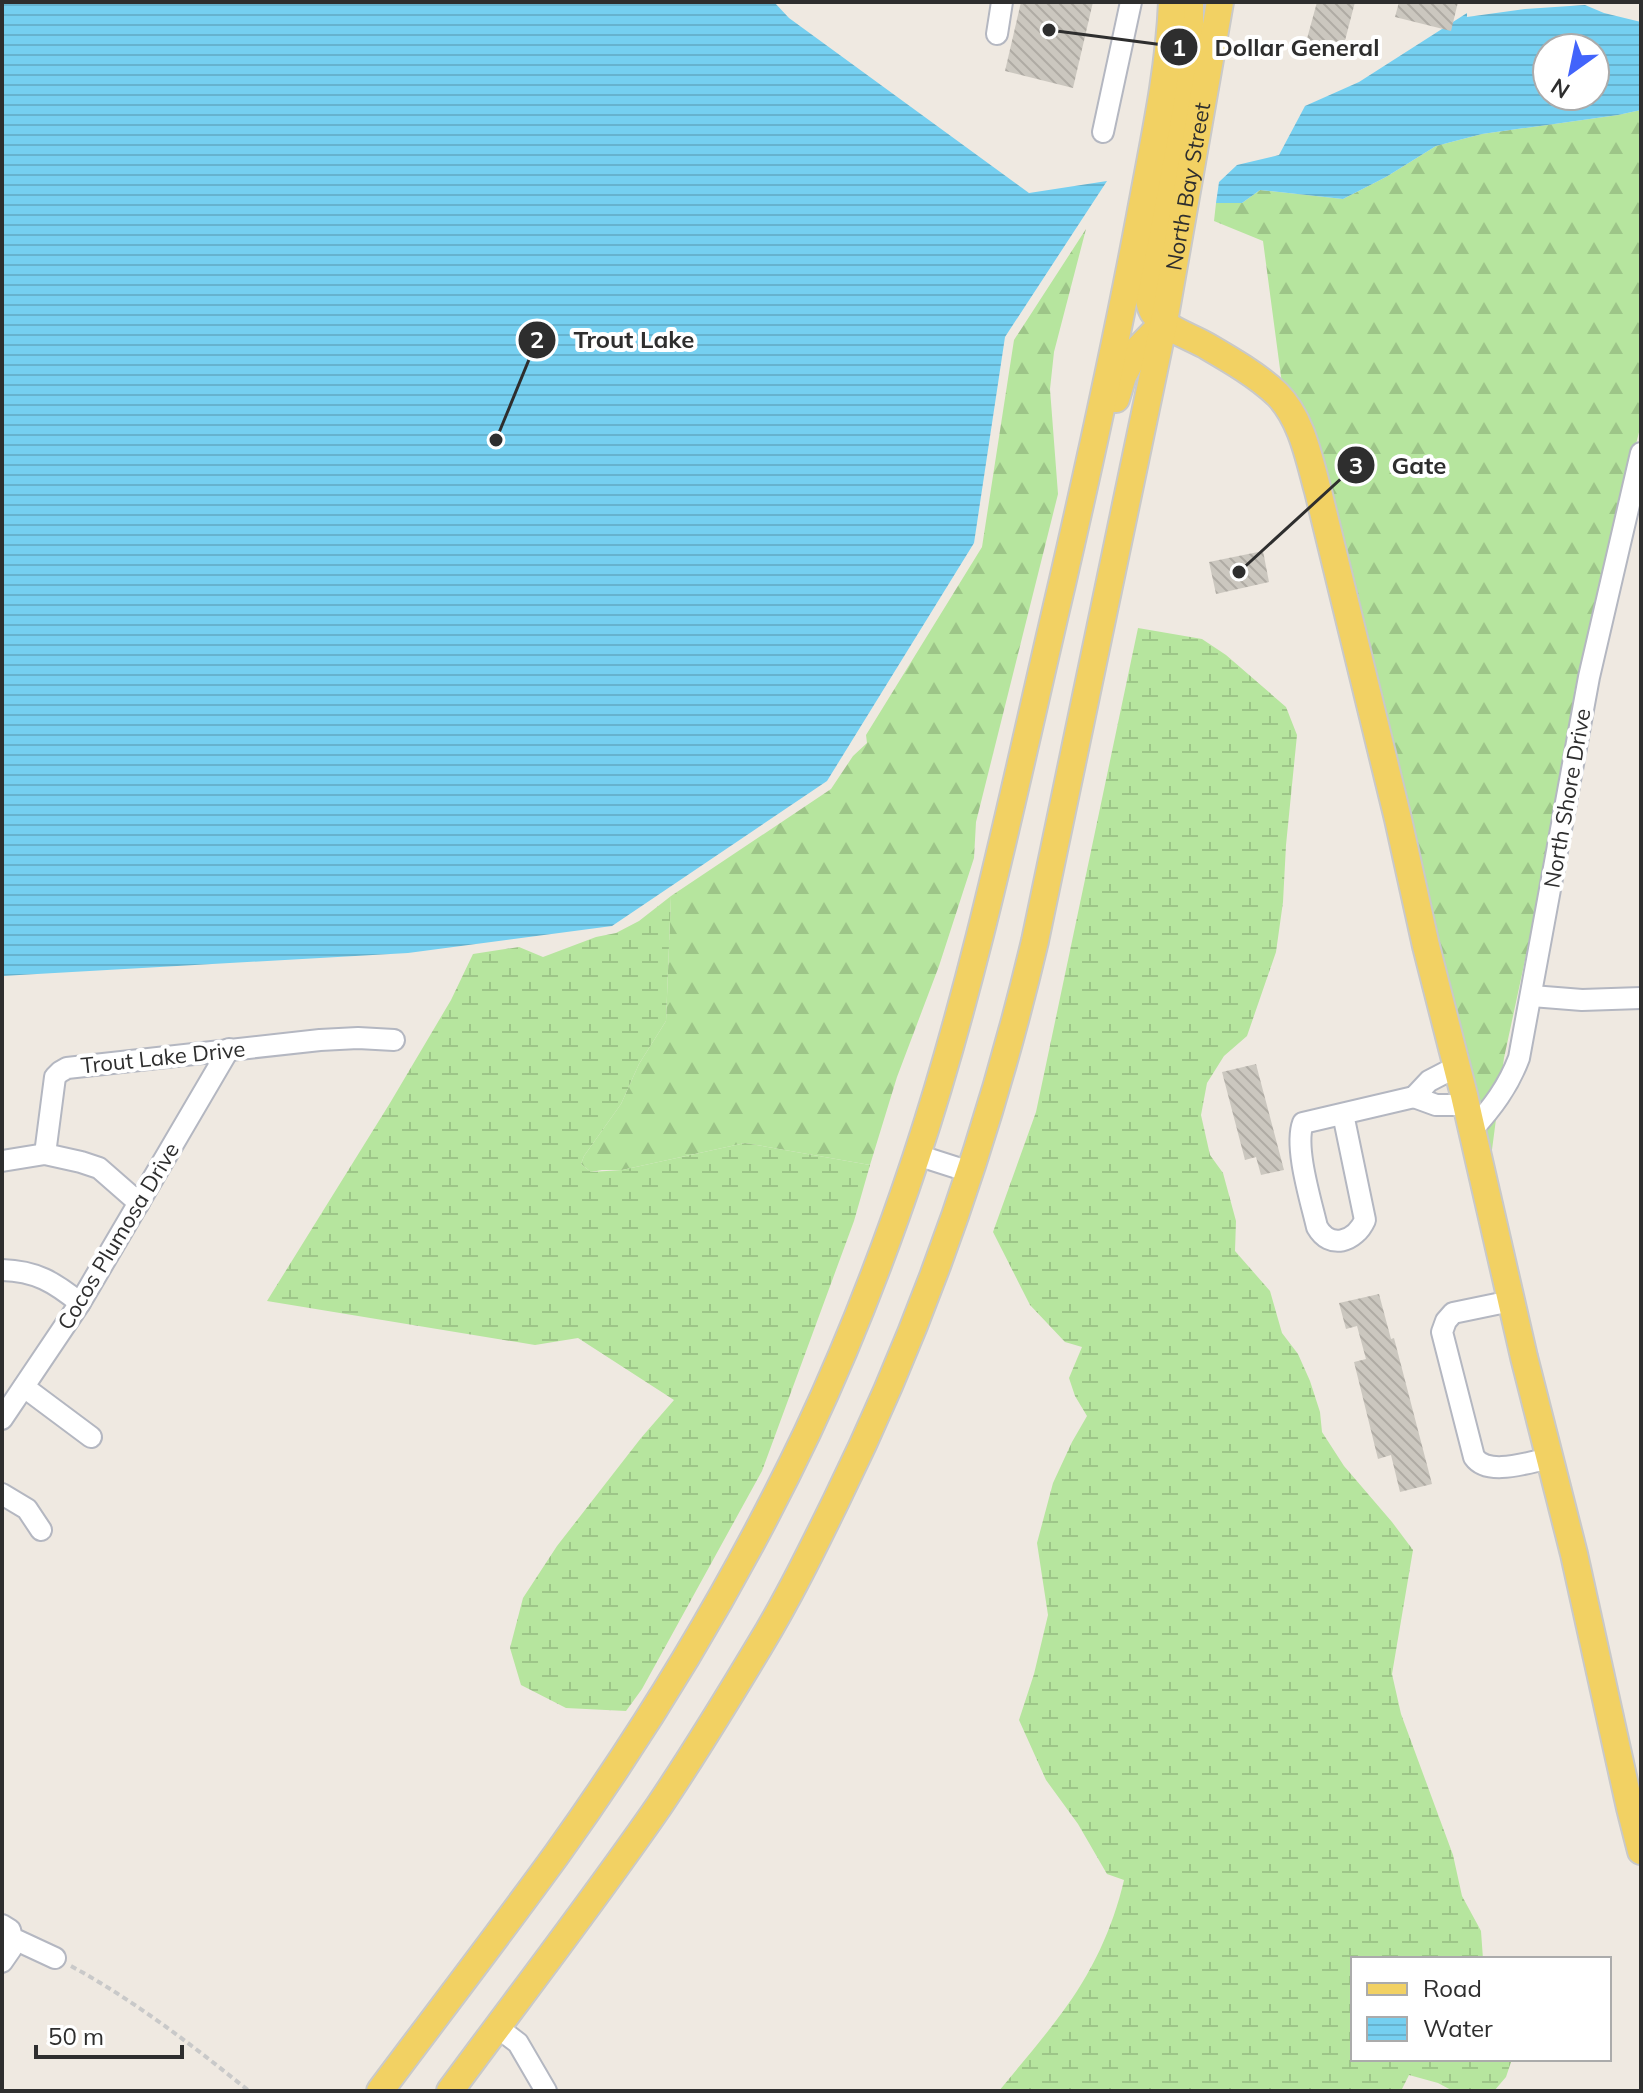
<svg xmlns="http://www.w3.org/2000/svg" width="1643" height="2093" font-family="Mulish,sans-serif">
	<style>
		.forest { fill: url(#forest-firs) }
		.wetland { fill: url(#wetland-marsh) }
		.water { fill: url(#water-rules); fill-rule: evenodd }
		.building { fill: url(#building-back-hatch) }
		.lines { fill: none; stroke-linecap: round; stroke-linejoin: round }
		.minor-casing { stroke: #b4b7c1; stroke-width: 24 }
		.major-casing { stroke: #c9c9c9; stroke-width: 30 }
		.path { stroke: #c9c9c9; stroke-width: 4; stroke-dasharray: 6 4; stroke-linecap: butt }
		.minor { stroke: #fff; stroke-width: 20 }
		.major { stroke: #f2d163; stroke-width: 26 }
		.labels { text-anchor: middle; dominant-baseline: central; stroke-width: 8; stroke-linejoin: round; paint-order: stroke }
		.street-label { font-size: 22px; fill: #2e2e2e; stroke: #fff }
		.leader { fill: none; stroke: #2e2e2e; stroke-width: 3 }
		.callout-dot { fill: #2e2e2e; stroke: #fff; stroke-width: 3 }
		.mark-label { font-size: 24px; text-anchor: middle; font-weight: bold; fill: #fff }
		.callout-label { font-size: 24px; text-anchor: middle; font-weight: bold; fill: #2e2e2e; stroke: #fff; stroke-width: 8; stroke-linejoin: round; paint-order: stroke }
	</style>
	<defs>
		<pattern id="forest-firs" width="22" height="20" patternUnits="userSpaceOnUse" patternTransform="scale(2)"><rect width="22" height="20" fill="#b6e59e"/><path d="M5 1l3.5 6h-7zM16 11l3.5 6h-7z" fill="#9dc588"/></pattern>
		<pattern id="wetland-marsh" width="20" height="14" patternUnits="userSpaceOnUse" patternTransform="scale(2)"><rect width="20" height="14" fill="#b6e59e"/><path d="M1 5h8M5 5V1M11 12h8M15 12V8" fill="none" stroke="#9dc588"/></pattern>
		<pattern id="water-rules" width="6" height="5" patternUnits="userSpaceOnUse" patternTransform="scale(2)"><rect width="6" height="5" fill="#75cff0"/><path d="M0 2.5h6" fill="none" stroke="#66b2ce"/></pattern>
		<pattern id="building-back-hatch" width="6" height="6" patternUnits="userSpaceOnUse" patternTransform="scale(2)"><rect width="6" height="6" fill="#cbc7bf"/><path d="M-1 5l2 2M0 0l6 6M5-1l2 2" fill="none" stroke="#afaba4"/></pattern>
	</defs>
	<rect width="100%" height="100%" fill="#efe9e1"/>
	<!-- forest -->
	<g class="forest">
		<path d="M1641,110V424L1574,693L1578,713L1504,1058L1490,1165L1282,384L1263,241L1214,221L1216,203H1242L1260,190L1343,199L1386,177L1436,146L1482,134L1618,115Z"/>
		<path d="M1086,229L1054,352L1050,389L1058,494L976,822L974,858L939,966L897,1077L870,1165L745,1143L622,1170H602L591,1172L581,1164L584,1156L621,1104L639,1064L666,1021L671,896L831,789L853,756L867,743L866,735L982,547L1014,340Z"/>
	</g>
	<!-- wetland -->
	<g class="wetland">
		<path d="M1138,628L1202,639L1226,655L1286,707L1297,735L1286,845L1283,902L1276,952L1247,1036L1224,1056L1207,1083L1201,1115L1210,1155L1223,1173L1236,1221L1235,1251L1270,1291L1282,1333L1298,1354L1310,1381L1320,1412L1322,1432L1344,1466L1392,1522L1413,1550L1392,1674L1401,1714L1453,1855L1462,1896L1481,1931L1483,1959H1353V2059H1512L1506,2077L1494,2091H1453L1438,2083L1409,2075L1401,2091H999C1020,2065 1042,2040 1061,2014C1091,1975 1113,1928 1124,1880L1107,1874L1078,1824L1046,1780L1019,1720L1034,1674L1048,1615L1037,1543L1053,1483L1072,1442L1087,1416L1075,1396L1069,1378L1082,1347L1065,1342L1030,1305L993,1232L1036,1112Z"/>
		<path d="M671,896L666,1021L639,1064L621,1104L584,1156L581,1164L591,1172L622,1170L745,1143L870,1165L854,1221L762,1471L642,1689L626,1711L566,1708L521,1685L510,1648L523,1598L557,1546L641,1438L674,1400L578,1338L535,1345L267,1301L390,1103L451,1000L473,954L519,947L543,957L596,937L616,933L639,921Z"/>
	</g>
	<!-- water -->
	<g class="water">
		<path d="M2,2H774L789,18L1029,193L1107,181L1005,337L974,543L827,781L612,926L408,953L2,976Z"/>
		<path d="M1585,5L1604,13L1641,22V110L1618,115L1482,134L1436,146L1386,177L1343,199L1260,190L1242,203H1216L1219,182L1237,165L1279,155L1305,106L1359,82L1467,13V17L1525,9ZM1547,48H1595V96H1547Z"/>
	</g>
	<!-- building -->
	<g class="building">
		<path d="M1021,2H1093L1073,88L1005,71Z"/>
		<path d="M1317,2H1355L1341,56L1305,46Z"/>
		<path d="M1399,2H1458L1451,31L1395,17Z"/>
		<path d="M1263,551L1269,582L1216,594L1209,562Z"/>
		<path d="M1256,1064L1284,1170L1261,1175L1256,1157L1245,1160L1222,1072Z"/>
		<path d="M1379,1294L1391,1339L1394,1338L1432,1484L1400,1492L1391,1455L1378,1459L1354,1362L1366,1359L1357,1326L1346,1329L1339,1303Z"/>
	</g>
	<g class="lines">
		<!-- minor casing -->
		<g class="minor-casing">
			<g id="minor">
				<path d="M997,34L1002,2"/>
				<path d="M1103,132L1131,2"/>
				<path d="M1532,996L1582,1000L1641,998"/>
				<path d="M1456,1067L1429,1081L1414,1097L1436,1105H1466"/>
				<path d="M1343,1114L1365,1220C1355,1242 1330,1250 1317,1227C1311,1201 1294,1147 1303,1123L1414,1097"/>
				<path d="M1472,1130C1492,1108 1508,1087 1519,1058L1589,677L1641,453"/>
				<path d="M45,1154L55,1077L60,1072L67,1068L320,1040L358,1038L394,1040"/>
				<path d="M917,1155L970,1172"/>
				<path d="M2,1161L45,1154L81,1162L99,1168L139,1203"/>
				<path d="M2,1270C36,1271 54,1282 80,1303"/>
				<path d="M1511,1301L1453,1313L1446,1321L1442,1332L1474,1457C1488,1477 1529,1462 1550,1458"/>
				<path d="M24,1387L91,1437"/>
				<path d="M2,1419L80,1303L229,1049"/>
				<path d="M2,1494L27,1509L41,1530"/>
				<path d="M2,1925L10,1930L12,1938L55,1958"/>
				<path d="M2,1962L11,1949L12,1938"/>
				<path d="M497,2027L518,2043L546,2091"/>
			</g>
		</g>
		<!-- major casing -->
		<g class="major-casing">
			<g id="major">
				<path d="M1190,2V24L1186,71L1148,275C1148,286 1147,302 1153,312C1163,328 1189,336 1205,345C1229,359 1257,375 1277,394C1302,419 1309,459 1318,491L1398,819L1426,946L1464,1095L1524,1357L1574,1554L1630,1808L1641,1851"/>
				<path d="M1116,399L1123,376L1136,351L1164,322"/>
				<path d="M380,2091C439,2012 499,1934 557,1854C652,1721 737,1580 807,1433C849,1344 885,1251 916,1158C978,971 1017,775 1062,584C1090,462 1117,339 1140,216C1153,145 1169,74 1172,2"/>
				<path id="s1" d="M450,2091C520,1996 592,1903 659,1806C694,1754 727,1700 760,1645C788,1599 812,1550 836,1501C924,1322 989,1135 1035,941L1164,322L1220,2"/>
			</g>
		</g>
		<!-- path -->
		<path class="path" d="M71,1966C135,2001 192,2045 249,2091"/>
		<!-- minor -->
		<use href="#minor" class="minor"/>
		<!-- major -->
		<use href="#major" class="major"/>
	</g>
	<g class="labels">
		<!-- street labels -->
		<g class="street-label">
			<text stroke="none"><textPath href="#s1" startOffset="2072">North Bay Street</textPath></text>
			<text transform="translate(1567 798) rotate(-80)">North Shore Drive</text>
			<text transform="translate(163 1057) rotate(-6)">Trout Lake Drive</text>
			<text transform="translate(118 1236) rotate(-59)">Cocos Plumosa Drive</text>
		</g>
	</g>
	<!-- callouts -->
	<path class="leader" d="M1049 30L1179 47M496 440L537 340M1239 572L1356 465"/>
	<g class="callout-dot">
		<circle cx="1049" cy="30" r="8"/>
		<circle cx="496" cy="440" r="8"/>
		<circle cx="1239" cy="572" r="8"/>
		<circle cx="1179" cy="47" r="20"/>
		<circle cx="537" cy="340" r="20"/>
		<circle cx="1356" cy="465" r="20"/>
	</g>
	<g class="mark-label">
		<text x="1179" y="56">1</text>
		<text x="537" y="348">2</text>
		<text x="1356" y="474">3</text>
	</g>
	<g class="callout-label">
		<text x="1297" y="56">Dollar General</text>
		<text x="634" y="348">Trout Lake</text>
		<text x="1419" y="474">Gate</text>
	</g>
	<!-- border -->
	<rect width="1643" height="2093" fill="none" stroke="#2e2e2e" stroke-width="8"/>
	<!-- legend -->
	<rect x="1351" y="1957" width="260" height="104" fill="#ffffff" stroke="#ababab" stroke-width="2"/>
	<rect x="1367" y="1983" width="40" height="12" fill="#f2d163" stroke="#ababab" stroke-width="2"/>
	<text x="1423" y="1997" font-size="24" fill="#2e2e2e">Road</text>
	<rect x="1367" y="2017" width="40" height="24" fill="url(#water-rules)" stroke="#ababab" stroke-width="2"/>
	<text x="1423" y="2037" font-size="24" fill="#2e2e2e">Water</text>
	<!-- north arrow -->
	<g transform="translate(1571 72) rotate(213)"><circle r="38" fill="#ffffff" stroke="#ababab" stroke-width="2"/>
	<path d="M0-6L14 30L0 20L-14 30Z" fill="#4264fb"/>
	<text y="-12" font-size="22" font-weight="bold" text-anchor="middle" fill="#2e2e2e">N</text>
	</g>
	<!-- scale -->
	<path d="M36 2045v12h146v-12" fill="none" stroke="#2e2e2e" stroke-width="4"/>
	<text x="48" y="2045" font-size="24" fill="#2e2e2e" stroke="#ffffff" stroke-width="6" paint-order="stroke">50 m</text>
</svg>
